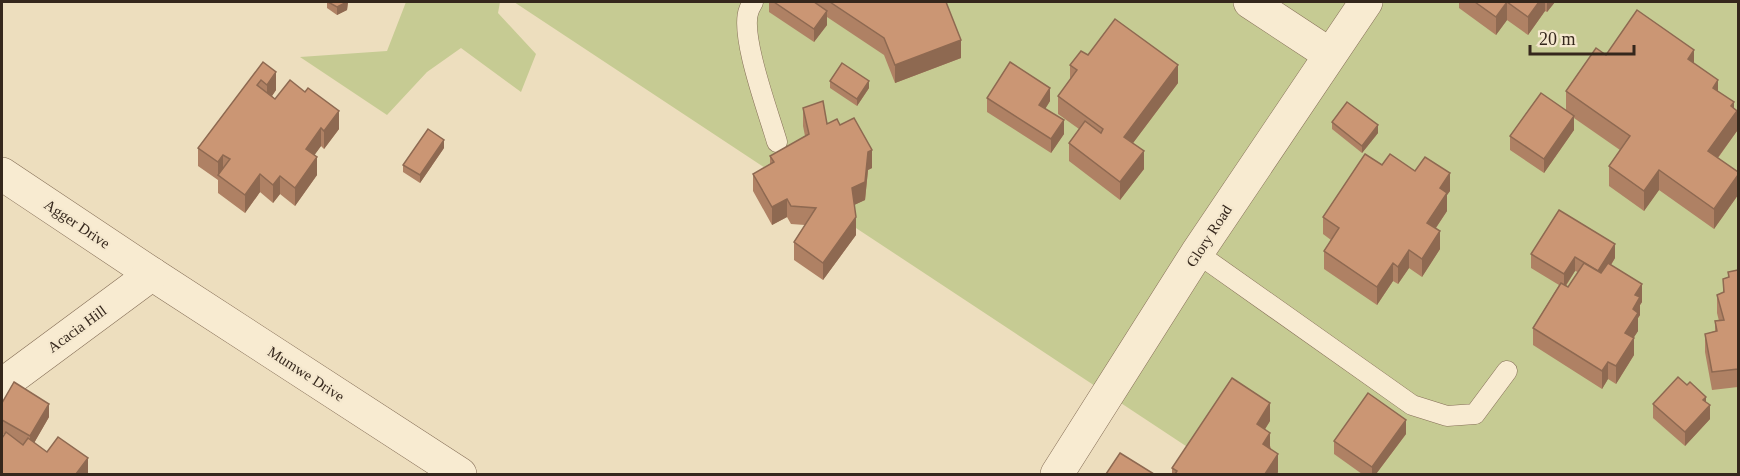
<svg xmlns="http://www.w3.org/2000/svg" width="1740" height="476" font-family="Georgia,serif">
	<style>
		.green { fill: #c6cb93 }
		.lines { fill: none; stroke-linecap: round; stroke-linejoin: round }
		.service-casing { stroke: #856e57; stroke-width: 21 }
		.minor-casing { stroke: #856e57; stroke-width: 34 }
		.service { stroke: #f8ebd1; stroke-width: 20 }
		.minor { stroke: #f8ebd1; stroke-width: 33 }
		.wall { fill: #af8164; fill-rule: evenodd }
		.shaded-wall { fill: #8e6951 }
		.building { fill: #cb9674; stroke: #8e6951; stroke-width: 1.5 }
		.labels { text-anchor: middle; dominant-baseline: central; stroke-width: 4.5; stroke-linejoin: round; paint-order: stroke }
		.street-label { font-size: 15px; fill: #35271c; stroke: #f5e8ce }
	</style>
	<rect width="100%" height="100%" fill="#eddebe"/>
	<!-- green -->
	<g class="green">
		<path d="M406,2H500L498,13L536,54L521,92L461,48L427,72L387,115L300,57L387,51Z"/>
		<path d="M514,2H1738V474H1184L1198,454Z"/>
	</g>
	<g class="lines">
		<!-- service casing -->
		<g class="service-casing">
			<g id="service">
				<path d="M753,2C752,4 750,7 749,10C739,34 769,114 777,142"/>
				<path d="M1197,253L1412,405L1447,416L1475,414L1507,371"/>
			</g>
		</g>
		<!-- minor casing -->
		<g class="minor-casing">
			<g id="minor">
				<path d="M1250,2L1329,54"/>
				<path d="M2,174L152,274L460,474"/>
				<path d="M2,385L152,274"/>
				<path d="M1057,474L1197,253L1366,2"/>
			</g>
		</g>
		<!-- service -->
		<use href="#service" class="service"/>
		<!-- minor -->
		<use href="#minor" class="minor"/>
	</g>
	<!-- wall -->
	<g class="wall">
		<path d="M327,2H348L347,10L337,15L327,8Z"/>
		<path d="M769,2H946L961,58L895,83L884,55L827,17V25L814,42L769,12Z"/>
		<path d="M1459,2H1555L1547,12L1545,11L1528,35L1507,20L1496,35L1459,8Z"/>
		<path d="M1088,55L1178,83L1133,143L1144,169L1120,200L1069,161V143L1079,129L1058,114V96L1070,80V65Z"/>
		<path d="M1606,55L1694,64L1734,109L1737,131L1718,158L1738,172V195L1714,229L1659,190L1644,211L1609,186V166L1620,150L1574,118V130L1544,173L1510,150V136L1566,110V91Z"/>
		<path d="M263,62L276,90L272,96L275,99L339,129L324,149L321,146L314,155L317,175L295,206L280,194L273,203L260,192L245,213L218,193V179V180L198,166V148Z"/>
		<path d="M830,81L869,88L857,106L830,88Z"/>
		<path d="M987,98L1050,101L1045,109L1064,134L1051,153L987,112Z"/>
		<path d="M803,108L827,124L840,125L872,168L868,170L865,200L854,205L856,235L823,280L794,260V242L805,225L791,224L787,217L772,225L753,191V174L770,164V156L805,136L803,126Z"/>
		<path d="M1332,122L1378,133L1362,153L1332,129Z"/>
		<path d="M444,148L420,183L403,172V165Z"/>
		<path d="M1382,165L1415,171L1450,191L1447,195V211L1436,228L1440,249L1422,277L1409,268L1398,284L1393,281L1377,305L1324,269V251L1331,240L1323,234V217Z"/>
		<path d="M1531,254L1615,258L1611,265L1642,302L1640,305V315L1638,318V331L1634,337V355L1616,384L1608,379L1602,389L1533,345V328L1559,285L1531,268ZM1575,271L1578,272L1568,287L1566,286Z"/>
		<path d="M1738,270V387L1712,390L1705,352V334L1715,331V321H1719L1717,313V295L1723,293V279L1728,277V272Z"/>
		<path d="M2,403L49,417L34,443L47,452L88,474H2L4,435L2,433Z"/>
		<path d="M1653,404L1710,419L1685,446L1653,418Z"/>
		<path d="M1270,421L1265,429L1278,472L1277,474H1172V468Z"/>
		<path d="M1406,434L1376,474H1362L1334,454V441Z"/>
	</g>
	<!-- shaded-wall -->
	<g class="shaded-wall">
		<path d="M348,2L347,10L337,15V7Z"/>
		<path d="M1507,2V20L1496,35V17Z"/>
		<path d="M1539,2H1545V11L1528,35V17Z"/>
		<path d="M1547,2H1555L1547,12Z"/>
		<path d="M827,11V25L814,42V29Z"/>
		<path d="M961,40V58L895,83V65Z"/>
		<path d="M1694,50V70L1688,59Z"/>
		<path d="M1178,65V83L1124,155V137Z"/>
		<path d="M276,72V90L267,103V85Z"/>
		<path d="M1718,80V100L1713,88Z"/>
		<path d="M869,81V88L857,106V99Z"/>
		<path d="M1050,88V101L1039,119V105Z"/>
		<path d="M1734,102V115L1737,111V131L1708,171V151L1731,106Z"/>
		<path d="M339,111V129L324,149V131Z"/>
		<path d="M1574,116V130L1544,173V159Z"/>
		<path d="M1064,120V134L1051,153V139Z"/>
		<path d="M1378,125V133L1362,153V146Z"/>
		<path d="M321,128V146L306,167V149Z"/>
		<path d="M444,140V148L420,183V175Z"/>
		<path d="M872,150V168L868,170L865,200L852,206V188L868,152Z"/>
		<path d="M1144,151V169L1120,200V182Z"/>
		<path d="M223,155V173L218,175V180V162Z"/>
		<path d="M317,157V175L295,206V188Z"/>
		<path d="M1659,170V190L1644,211V191Z"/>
		<path d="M1450,173V191L1447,195V211L1427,241V223L1440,188Z"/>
		<path d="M260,174V192L245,213V195Z"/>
		<path d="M1738,175V195L1714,229V209Z"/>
		<path d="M280,176V194L273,203V185Z"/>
		<path d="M787,199V217L772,225V207Z"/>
		<path d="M856,217V235L823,280V263Z"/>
		<path d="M1440,231V249L1422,277V259Z"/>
		<path d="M1615,244V258L1598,285V271Z"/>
		<path d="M1409,250V268L1398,284V267Z"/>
		<path d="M1575,257V271L1564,288V274Z"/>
		<path d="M1393,263V281L1377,305V287Z"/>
		<path d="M1642,284V302L1640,305V315L1638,318V331L1625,351V333L1635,295Z"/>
		<path d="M1634,338V355L1616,384V366Z"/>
		<path d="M1608,362V379L1602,389V371Z"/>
		<path d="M1706,397V409L1710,405V419L1685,446V432L1703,400Z"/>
		<path d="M1270,403V421L1257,442V424Z"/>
		<path d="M49,404V417L30,450V436Z"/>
		<path d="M1406,420V434L1376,474H1372V467Z"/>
		<path d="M1270,433V450L1263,444Z"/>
		<path d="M1278,454V472L1277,474H1265Z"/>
		<path d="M88,458V474H76Z"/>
	</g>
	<!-- building -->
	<g class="building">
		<path d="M328,2H347L337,7Z"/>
		<path d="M774,2H814L827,11L814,29Z"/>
		<path d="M830,2H946L961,40L895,65L884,38Z"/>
		<path d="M1475,2H1539L1528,17L1507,2L1496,17Z"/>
		<path d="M1637,10L1694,50L1688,59L1718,80L1713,88L1734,102L1731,106L1737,111L1708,151L1738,172V175L1714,209L1659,170L1644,191L1609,166L1630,136L1566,91L1596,48L1606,55Z"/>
		<path d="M1115,19L1178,65L1124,137L1144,151L1120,182L1069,143L1085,121L1101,133L1103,129L1058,96L1077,70L1070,65L1081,51L1088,55Z"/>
		<path d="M263,62L276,72L267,85L261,80L257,85L275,99L290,80L305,92L308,88L339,111L324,131L321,128L306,149L317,157L295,188L280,176L273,185L260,174L245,195L218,175L230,159L223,155L218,162L198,148Z"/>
		<path d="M1010,62L1050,88L1039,105L1064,120L1051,139L987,98Z"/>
		<path d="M842,63L869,81L857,99L830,81Z"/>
		<path d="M1541,93L1574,116L1544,159L1510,136Z"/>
		<path d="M823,101L827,124L837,119L840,125L854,118L872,150L868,152L865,182L852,188L856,217L823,263L794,242L816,208L791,206L787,199L772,207L753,174L774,162L770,156L809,134L803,108Z"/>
		<path d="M1347,102L1378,125L1362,146L1332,122Z"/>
		<path d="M428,129L444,140L420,175L403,165Z"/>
		<path d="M1365,154L1382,165L1390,154L1415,171L1425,157L1450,173L1440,188L1447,193L1427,223L1440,231L1422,259L1409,250L1398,267L1393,263L1377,287L1324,251L1339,228L1323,217Z"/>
		<path d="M1559,210L1615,244L1598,271L1575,257L1564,274L1531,254Z"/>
		<path d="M1584,263L1601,273L1608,263L1642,284L1635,295L1640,297L1633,309L1638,313L1625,333L1634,338L1616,366L1608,362L1602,371L1533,328L1561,283L1568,287Z"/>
		<path d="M1738,270V369L1712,372L1705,334L1717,331L1715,321L1724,320L1717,295L1724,292L1723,279L1729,277L1728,272Z"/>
		<path d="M1678,377L1687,385L1690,382L1706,397L1703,400L1710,405L1685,432L1653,404Z"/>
		<path d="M1232,378L1270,403L1257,424L1270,433L1263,444L1278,454L1265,474H1175L1177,471L1172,468Z"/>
		<path d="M14,382L49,404L30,436L2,420V403Z"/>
		<path d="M1368,393L1406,420L1372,467L1334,441Z"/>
		<path d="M6,432L23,445L28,438L47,452L58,437L88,458L76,474H2V438Z"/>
		<path d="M1120,453L1154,474H1106Z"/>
	</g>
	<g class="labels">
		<!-- street labels -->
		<g class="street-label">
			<text transform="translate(77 224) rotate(34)">Agger Drive</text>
			<text transform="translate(1209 236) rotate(-57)">Glory Road</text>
			<text transform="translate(77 329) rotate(-36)">Acacia Hill</text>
			<text transform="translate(306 374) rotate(33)">Mumwe Drive</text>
		</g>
	</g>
	<!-- border -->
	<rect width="1740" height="476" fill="none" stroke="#35271c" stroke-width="6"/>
	<!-- scale -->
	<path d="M1530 45v9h104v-9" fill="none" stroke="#35271c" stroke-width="3"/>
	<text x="1539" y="45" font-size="18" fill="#35271c" stroke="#f5e8ce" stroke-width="4.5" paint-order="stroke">20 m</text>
</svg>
